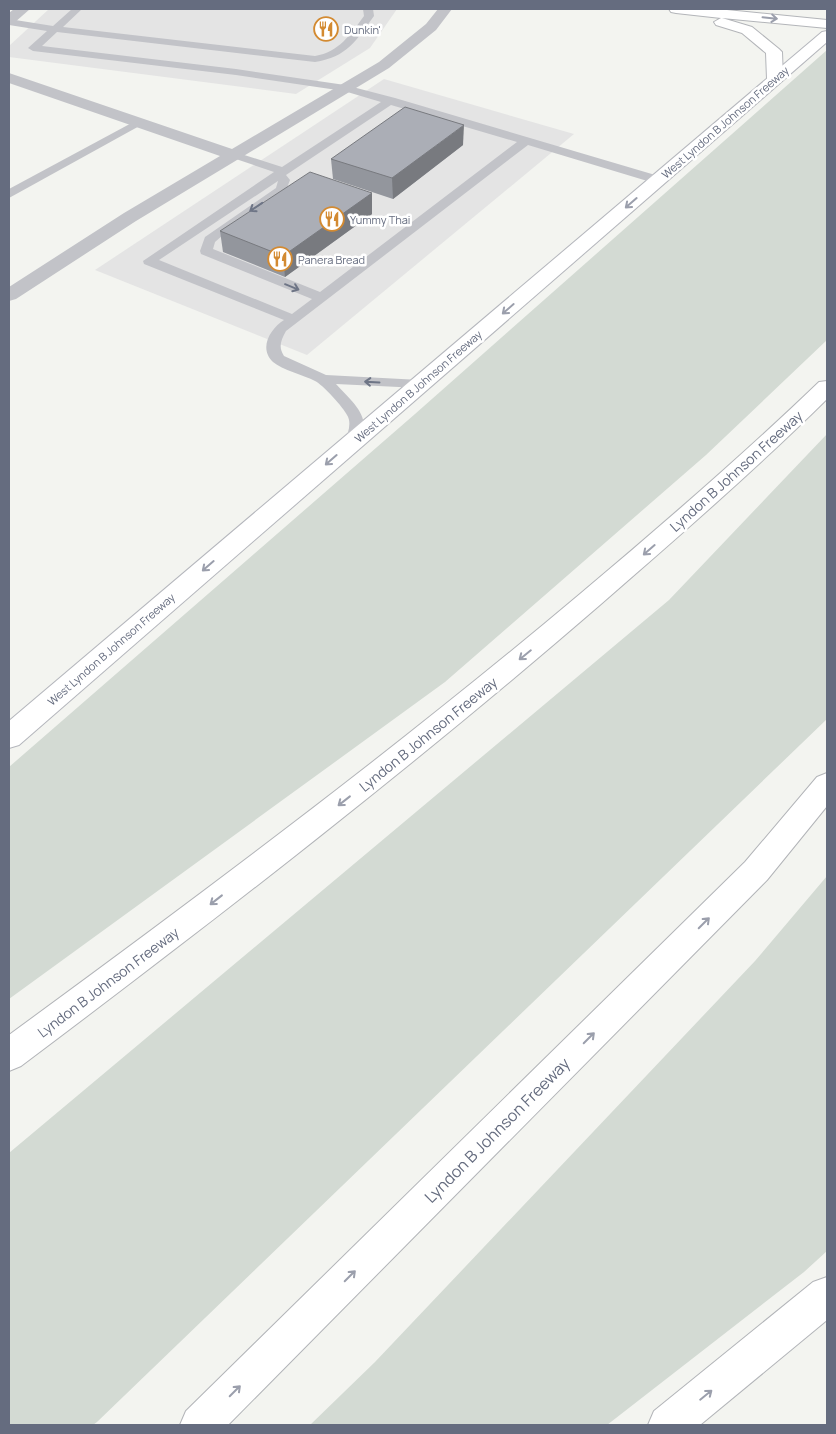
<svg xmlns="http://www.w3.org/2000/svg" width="836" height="1434" font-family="Manrope,sans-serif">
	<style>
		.built { fill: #e4e4e4 }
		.green { fill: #d3dad3 }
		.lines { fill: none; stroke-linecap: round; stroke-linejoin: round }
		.secondary-casing { stroke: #b4b6bc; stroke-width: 2 }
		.primary-casing { stroke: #b3b5b9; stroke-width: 2 }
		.motorway-casing { stroke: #b2b4b8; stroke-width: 2 }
		.service { fill: #c2c3c8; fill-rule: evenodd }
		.minor { fill: #c2c3c8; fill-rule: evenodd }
		.secondary { fill: #fff; fill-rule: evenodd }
		.primary { fill: #fff; fill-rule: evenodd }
		.motorway { fill: #fff; fill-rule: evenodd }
		.wall { fill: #93969d }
		.shaded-wall { fill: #787a7f }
		.building { fill: #abaeb6; stroke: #787a7f }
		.oneway { stroke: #9b9fac }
		.oneway2 { stroke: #6e7586 }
		.labels { text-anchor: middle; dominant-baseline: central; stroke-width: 5; stroke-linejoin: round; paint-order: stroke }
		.far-poi-label { font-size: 11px; fill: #656c7f; stroke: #fff; text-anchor: start }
		.far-street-label { font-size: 11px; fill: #656c7f; stroke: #fff }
		.street-label { font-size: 14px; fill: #656c7f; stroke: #fff }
		.near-street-label { font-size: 16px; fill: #656c7f; stroke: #fff }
	</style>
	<rect width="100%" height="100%" fill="#f3f4f0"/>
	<!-- built -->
	<g class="built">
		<path d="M49,9H397L370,48L296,94L9,57V46Z"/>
		<path d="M384,79L574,134L307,355L95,270Z"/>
	</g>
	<!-- green -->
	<g class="green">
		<path d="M827,50V340L706,455L445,682L9,999V767L415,414Z"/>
		<path d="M827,434V719L97,1422L93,1425H9V1153L669,600Z"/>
		<path d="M827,876V1251L804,1272L607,1425H310L375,1362L755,961Z"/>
	</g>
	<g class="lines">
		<!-- secondary casing -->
		<g class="secondary-casing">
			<path id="secondary" d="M827,31V42L19,745L9,748V721L822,32Z"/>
		</g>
		<!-- primary casing -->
		<g class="primary-casing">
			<path id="primary" d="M669,9H717L827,20V28L722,18L752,27L779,49L782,52L783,79L781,82H769L767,79L766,53L742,33L716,25L714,22L721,18L676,13L671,12Z"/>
		</g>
		<!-- motorway casing -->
		<g class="motorway-casing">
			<g id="motorway">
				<path d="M827,381V399C755,470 678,537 601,604C414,766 219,917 21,1066L9,1071V1035C203,893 396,749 580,594C662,525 742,456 819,382Z"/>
				<path d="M827,773V806L767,880L228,1425H180L186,1411L745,862L817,777Z"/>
				<path d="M827,1277V1320L700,1425H648L654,1411L813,1282Z"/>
			</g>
		</g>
		<!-- service -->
		<g class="service">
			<path d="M72,9H82L63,27L315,56C339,52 350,35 364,16L363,9H373L374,16C356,41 347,57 315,62L57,32L42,46L236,69L345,85L395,98L662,177L664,180L662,183H654L528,145L286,331C281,340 278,347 284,356L326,375L420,380L425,381L427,384L425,387L420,388L336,384C352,402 375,418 358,444H348L345,441C348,433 352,423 347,415C344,408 322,384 315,381C304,375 282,370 273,362C258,348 271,328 284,320L144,264L143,261L274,172L230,157L228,155L230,153H238L282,167L381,102L344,91L236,75L33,51L28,48L47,31L9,25V19L53,26ZM391,105L517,142L320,292L213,249L215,242L223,235L285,193L290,180L286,175ZM278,181L276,188L205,237L200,251L201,254L312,299L292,314L159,260Z"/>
			<path d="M139,119L145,122L143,124L9,198V189Z"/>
		</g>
		<!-- minor -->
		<g class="minor">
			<path d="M14,9H30L14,23L9,24V13Z"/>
			<path d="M438,9H452L436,30L389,68L136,221L16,299L9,301V287L124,213L220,156L9,83V73L232,149L379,62L426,24Z"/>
		</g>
		<!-- secondary -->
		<use href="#secondary" class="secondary"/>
		<!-- primary -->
		<use href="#primary" class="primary"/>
		<!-- motorway -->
		<use href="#motorway" class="motorway"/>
	</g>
	<!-- wall -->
	<g class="wall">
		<path d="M463,145L393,199L333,179L331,159Z"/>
		<path d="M372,193V214L285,277L223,252L220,231Z"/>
	</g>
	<!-- shaded-wall -->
	<g class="shaded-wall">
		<path d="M464,125L463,145L393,199L392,178Z"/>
		<path d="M372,193V214L285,277L283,256Z"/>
	</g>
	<!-- building -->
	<g class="building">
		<path d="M405,107L464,125L392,178L331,159Z"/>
		<path d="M310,172L372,193L283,256L220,231Z"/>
	</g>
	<!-- one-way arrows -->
	<defs><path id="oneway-shaft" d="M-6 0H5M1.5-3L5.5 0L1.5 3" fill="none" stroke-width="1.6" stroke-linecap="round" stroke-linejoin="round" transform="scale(1.25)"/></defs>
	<g class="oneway">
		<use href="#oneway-shaft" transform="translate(770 18) rotate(6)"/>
		<use href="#oneway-shaft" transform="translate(631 203) rotate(139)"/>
		<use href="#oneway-shaft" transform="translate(508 309) rotate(139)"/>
		<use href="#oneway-shaft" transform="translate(331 460) rotate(139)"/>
		<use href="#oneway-shaft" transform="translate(649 550) rotate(139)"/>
		<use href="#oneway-shaft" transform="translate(208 566) rotate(139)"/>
		<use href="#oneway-shaft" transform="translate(525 655) rotate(141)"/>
		<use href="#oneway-shaft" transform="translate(344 801) rotate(142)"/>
		<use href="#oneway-shaft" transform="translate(216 900) rotate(142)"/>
		<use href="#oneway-shaft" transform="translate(704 923) rotate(-45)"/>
		<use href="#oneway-shaft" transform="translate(589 1038) rotate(-45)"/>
		<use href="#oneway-shaft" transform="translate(350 1276) rotate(-45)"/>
		<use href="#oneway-shaft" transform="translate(235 1391) rotate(-45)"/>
		<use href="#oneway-shaft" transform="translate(706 1395) rotate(-39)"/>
	</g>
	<g class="oneway2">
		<use href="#oneway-shaft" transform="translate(256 207) rotate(146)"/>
		<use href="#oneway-shaft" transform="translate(292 287) rotate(22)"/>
		<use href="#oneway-shaft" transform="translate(372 382) rotate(-177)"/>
	</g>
	<!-- icons -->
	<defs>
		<g id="restaurant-ring" transform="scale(1.25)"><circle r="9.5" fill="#fff" stroke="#d38a31" stroke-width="1.5"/><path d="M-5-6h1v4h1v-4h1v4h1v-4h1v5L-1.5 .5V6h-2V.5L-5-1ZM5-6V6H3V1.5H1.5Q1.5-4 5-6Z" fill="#d38a31"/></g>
	</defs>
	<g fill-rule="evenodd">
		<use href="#restaurant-ring" x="326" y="29"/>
		<use href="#restaurant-ring" x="332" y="219"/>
		<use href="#restaurant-ring" x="280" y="259"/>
	</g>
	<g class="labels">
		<!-- far-poi labels -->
		<g class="far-poi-label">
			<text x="344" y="29">Dunkin'</text>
			<text x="350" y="219">Yummy Thai</text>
			<text x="298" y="259">Panera Bread</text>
		</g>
		<!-- far-street labels -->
		<g class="far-street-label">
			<text transform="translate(725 122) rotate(-41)">West Lyndon B Johnson Freeway</text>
			<text transform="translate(418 386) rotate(-41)">West Lyndon B Johnson Freeway</text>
			<text transform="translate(111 649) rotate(-41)">West Lyndon B Johnson Freeway</text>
		</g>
		<!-- street labels -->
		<g class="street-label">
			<text transform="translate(736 471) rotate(-42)">Lyndon B Johnson Freeway</text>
			<text transform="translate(428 734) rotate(-39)">Lyndon B Johnson Freeway</text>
			<text transform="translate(108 982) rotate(-37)">Lyndon B Johnson Freeway</text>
		</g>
		<!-- near-street labels -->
		<g class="near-street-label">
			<text transform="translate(497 1130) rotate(-45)">Lyndon B Johnson Freeway</text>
		</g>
	</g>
	<!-- border -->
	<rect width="836" height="1434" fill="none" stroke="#656c7f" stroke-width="20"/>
</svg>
